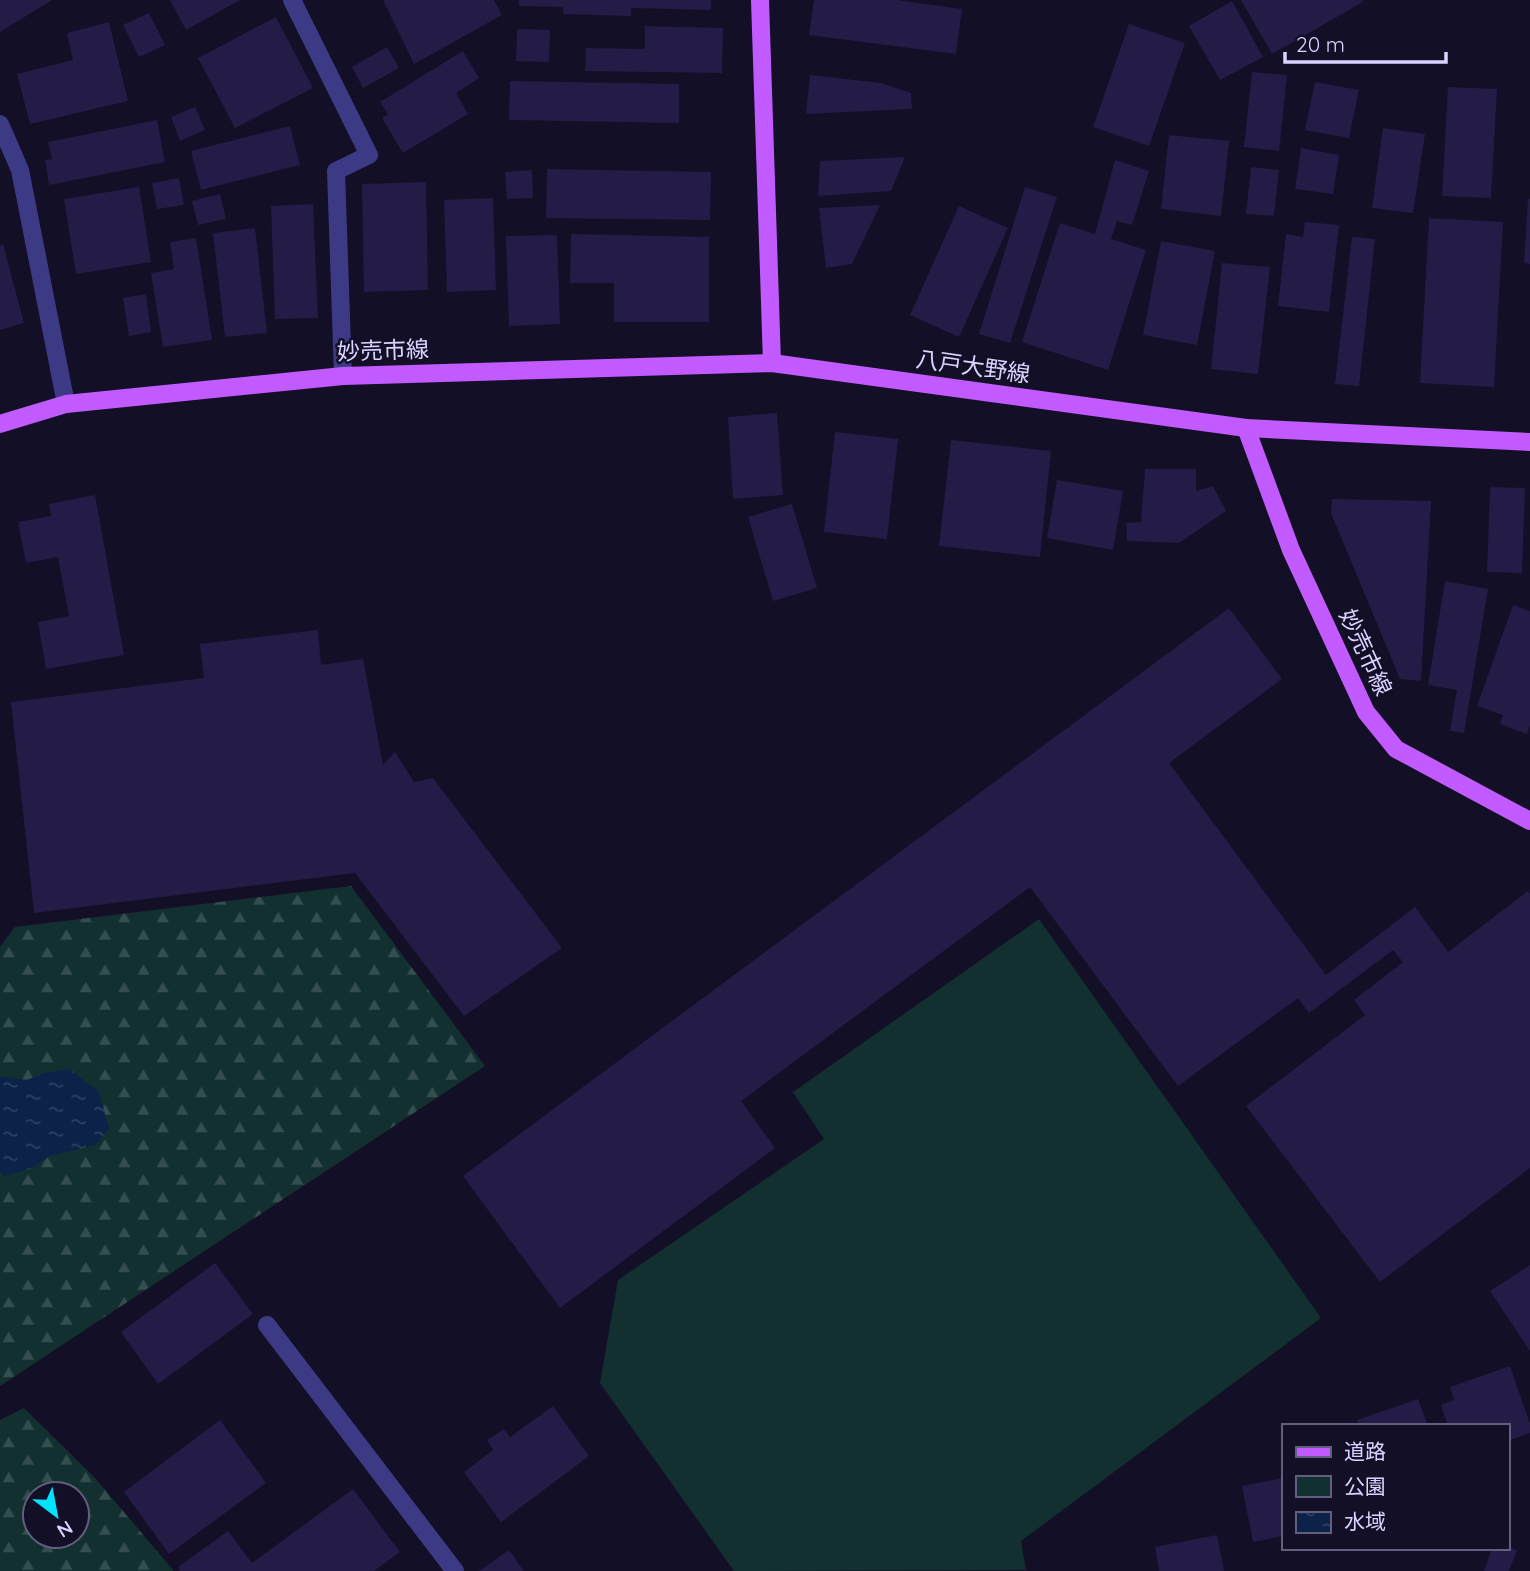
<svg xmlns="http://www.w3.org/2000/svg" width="1530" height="1571" font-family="Quicksand,'Noto Sans JP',sans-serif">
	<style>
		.forest { fill: url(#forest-firs); fill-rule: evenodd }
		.park { fill: #12302f }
		.water { fill: url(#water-ripples) }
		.building { fill: #241b47 }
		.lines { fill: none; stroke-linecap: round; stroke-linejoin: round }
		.minor { stroke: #3d3a85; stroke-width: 18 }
		.major { stroke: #c25bff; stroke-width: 18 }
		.labels { text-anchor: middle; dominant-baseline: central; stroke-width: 5; stroke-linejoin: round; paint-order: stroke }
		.street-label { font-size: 23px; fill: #d9d4ff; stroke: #130f26 }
	</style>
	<defs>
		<pattern id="forest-firs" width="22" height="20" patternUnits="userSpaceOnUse" patternTransform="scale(1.75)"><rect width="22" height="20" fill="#12302f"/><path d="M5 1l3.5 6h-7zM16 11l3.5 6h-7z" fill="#344d4e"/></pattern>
		<pattern id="water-ripples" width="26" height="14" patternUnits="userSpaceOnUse" patternTransform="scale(1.75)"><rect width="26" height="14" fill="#0c2248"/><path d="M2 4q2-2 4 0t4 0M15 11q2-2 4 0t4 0" fill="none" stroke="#2f4163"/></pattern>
	</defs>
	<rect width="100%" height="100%" fill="#130f26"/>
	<!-- forest -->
	<g class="forest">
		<path d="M351,886L485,1066L0,1386V947L15,927Z"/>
		<path d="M24,1408L95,1478L174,1571H0V1420ZM35,1494H77V1536H35Z"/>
	</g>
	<!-- park -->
	<path class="park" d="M1039,919L1321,1318L1021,1541L1026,1570L734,1571L600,1383L618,1280L824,1139L793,1092Z"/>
	<!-- water -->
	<path class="water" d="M70,1069L99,1092L109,1129L96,1145L50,1156L30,1169L4,1176L0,1172V1076L27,1080L43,1073Z"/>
	<!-- building -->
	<g class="building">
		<path d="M0,0H52L0,32Z"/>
		<path d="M170,0H240L186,30Z"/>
		<path d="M383,0H494L502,15L414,64Z"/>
		<path d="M519,0H711V10L631,8V16L563,14V7L519,6Z"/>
		<path d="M814,0H896L962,9L956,54L809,35Z"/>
		<path d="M1241,0H1361L1363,2L1272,54Z"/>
		<path d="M1232,1L1263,57L1220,80L1189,26Z"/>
		<path d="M149,13L165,45L139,57L123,25Z"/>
		<path d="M276,17L313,88L235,128L198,58Z"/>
		<path d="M109,22L128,101L30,124L17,74L73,60L67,33Z"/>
		<path d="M1129,24L1185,43L1149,146L1093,127Z"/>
		<path d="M645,26L723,28L722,73L585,71L586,48L645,49Z"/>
		<path d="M517,29L550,30L549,62L516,61Z"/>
		<path d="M387,47L399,68L363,88L352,67Z"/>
		<path d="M463,51L479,78L456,93L468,114L403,153L382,118L388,114L380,102Z"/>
		<path d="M1252,72L1287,75L1279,151L1244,147Z"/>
		<path d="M810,75L881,83L911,93L912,109L806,114Z"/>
		<path d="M510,81L679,84V123L509,120Z"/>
		<path d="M1315,82L1359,90L1349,138L1305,130Z"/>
		<path d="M1448,87L1497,89L1491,198L1442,196Z"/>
		<path d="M195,107L205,130L180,141L171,117Z"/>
		<path d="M157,120L165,162L49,185L45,160L52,159L48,142Z"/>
		<path d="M290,126L300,165L201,190L191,151Z"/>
		<path d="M1383,128L1425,134L1413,213L1372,208Z"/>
		<path d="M1169,135L1229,141L1221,216L1161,209Z"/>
		<path d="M1301,148L1339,155L1333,194L1295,189Z"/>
		<path d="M905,157L891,191L818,196L820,161Z"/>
		<path d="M1115,160L1149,171L1132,225L1117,221L1111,239L1146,250L1108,370L1022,342L1060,223L1095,234Z"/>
		<path d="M1251,167L1279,170L1274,216L1246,214Z"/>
		<path d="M547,169L711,172L710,220L546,218Z"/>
		<path d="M532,170L533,198L507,199L505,172Z"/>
		<path d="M179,178L184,205L157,209L152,183Z"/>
		<path d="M426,182L428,290L364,292L362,184Z"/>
		<path d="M139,187L151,262L76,274L64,199Z"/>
		<path d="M1025,187L1057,197L1010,343L979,334Z"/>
		<path d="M220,194L226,219L198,225L192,201Z"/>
		<path d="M493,198L496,290L447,292L444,200Z"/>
		<path d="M1528,199H1530V264L1524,263Z"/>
		<path d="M313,204L318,318L275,319L271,206Z"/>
		<path d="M880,205L852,264L826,268L819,208Z"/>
		<path d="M959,206L1008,228L959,337L910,315Z"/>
		<path d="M1429,218L1503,222L1494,387L1420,383Z"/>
		<path d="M1305,222L1339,225L1329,312L1278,306L1286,234L1303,237Z"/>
		<path d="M255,228L267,333L225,337L213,233Z"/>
		<path d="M571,234L709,237V322H614V283H570Z"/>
		<path d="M557,235L560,324L509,326L506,236Z"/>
		<path d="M1352,237L1375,239L1359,386L1335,384Z"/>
		<path d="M196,238L212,340L163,347L151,273L174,269L170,242Z"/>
		<path d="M1161,241L1215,251L1197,345L1143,335Z"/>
		<path d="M3,244L24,323L0,330V245Z"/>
		<path d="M1222,263L1270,267L1258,374L1211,369Z"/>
		<path d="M146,294L151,332L129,336L123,298Z"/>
		<path d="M777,413L783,495L733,499L728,417Z"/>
		<path d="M835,432L898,439L887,539L824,532Z"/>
		<path d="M951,440L1051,451L1040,557L939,546Z"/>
		<path d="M1145,469H1196V491L1213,486L1226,511L1179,543L1127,541L1126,523L1141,522Z"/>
		<path d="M1057,480L1123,491L1113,550L1047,538Z"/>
		<path d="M1490,487L1525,488L1522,573L1487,572Z"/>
		<path d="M95,495L124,655L46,669L38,622L69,616L58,557L26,563L18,522L51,516L49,504Z"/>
		<path d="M1332,499L1431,501L1421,681L1400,679L1331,513Z"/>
		<path d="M792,504L817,588L773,601L748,517Z"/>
		<path d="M1445,581L1488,589L1464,733L1450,731L1457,690L1428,685Z"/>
		<path d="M1513,605L1530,611V725L1527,734L1500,724L1503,715L1477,706Z"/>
		<path d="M1229,608L1282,679L1169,763L1326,975L1415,907L1448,952L1528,891L1530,894V1168L1380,1282L1246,1106L1365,1015L1354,1000L1403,962L1393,950L1309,1013L1298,998L1178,1086L1030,887L741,1101L775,1148L560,1308L463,1176Z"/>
		<path d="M318,630L321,665L363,659L383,765L395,752L414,782L433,778L562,948L464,1016L355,873L34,913L11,702L204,678L200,644Z"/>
		<path d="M215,1263L253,1314L158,1384L121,1332Z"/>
		<path d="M1530,1265V1351L1490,1291Z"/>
		<path d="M1510,1366L1530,1424V1433L1507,1441V1426H1448L1441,1405L1454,1400L1450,1387Z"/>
		<path d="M1418,1399L1428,1426H1359L1357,1420Z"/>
		<path d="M553,1406L589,1456L501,1522L464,1472L493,1450L487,1440L504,1429L510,1437Z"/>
		<path d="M220,1420L266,1483L169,1554L124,1492Z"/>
		<path d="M1283,1478V1536L1253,1542L1242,1486Z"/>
		<path d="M353,1489L400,1552L374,1571H180L178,1567L228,1531L252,1563Z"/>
		<path d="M1217,1535L1224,1571H1159L1155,1547Z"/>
		<path d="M1507,1546L1517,1550L1509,1571H1484L1492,1548Z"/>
		<path d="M509,1550L524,1571H479Z"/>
	</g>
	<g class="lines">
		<!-- minor -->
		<g class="minor">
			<path d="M292,0L369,155L336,171L343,376"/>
			<path d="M0,124L20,170L66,404"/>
			<path d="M267,1325L455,1571"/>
		</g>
		<!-- major -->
		<g class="major">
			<path d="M760,0L772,363"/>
			<path d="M0,424L66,404L343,376L772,363L1246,428L1530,442"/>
			<path d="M1246,428L1291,550L1366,712L1396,749L1530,821"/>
		</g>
	</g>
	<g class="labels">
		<!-- street labels -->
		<g class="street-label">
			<text transform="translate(383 350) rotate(-2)">妙売市線</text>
			<text transform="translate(973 366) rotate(8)">八戸大野線</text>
			<text transform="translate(1366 652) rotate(65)">妙売市線</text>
		</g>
	</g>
	<!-- legend -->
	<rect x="1282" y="1424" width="228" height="126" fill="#130f26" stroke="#625e7d" stroke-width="2"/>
	<rect x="1296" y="1447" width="35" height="10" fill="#c25bff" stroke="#625e7d" stroke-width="2"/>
	<text x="1344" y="1459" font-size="21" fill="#d9d4ff">道路</text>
	<rect x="1296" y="1476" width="35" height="21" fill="#12302f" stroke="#625e7d" stroke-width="2"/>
	<text x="1344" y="1494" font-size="21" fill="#d9d4ff">公園</text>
	<rect x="1296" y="1512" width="35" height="21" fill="url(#water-ripples)" stroke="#625e7d" stroke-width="2"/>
	<text x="1344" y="1529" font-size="21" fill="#d9d4ff">水域</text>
	<!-- north arrow -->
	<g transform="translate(56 1515) rotate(148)"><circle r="33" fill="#130f26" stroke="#625e7d" stroke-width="2"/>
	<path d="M0-5L12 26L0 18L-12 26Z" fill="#00e5ff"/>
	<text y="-10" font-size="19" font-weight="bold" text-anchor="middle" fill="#d9d4ff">N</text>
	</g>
	<!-- scale -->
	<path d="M1285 52v10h161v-10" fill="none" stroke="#d9d4ff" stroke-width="3.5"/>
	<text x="1296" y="52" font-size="21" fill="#d9d4ff" stroke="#130f26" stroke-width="5" paint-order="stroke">20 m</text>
</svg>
